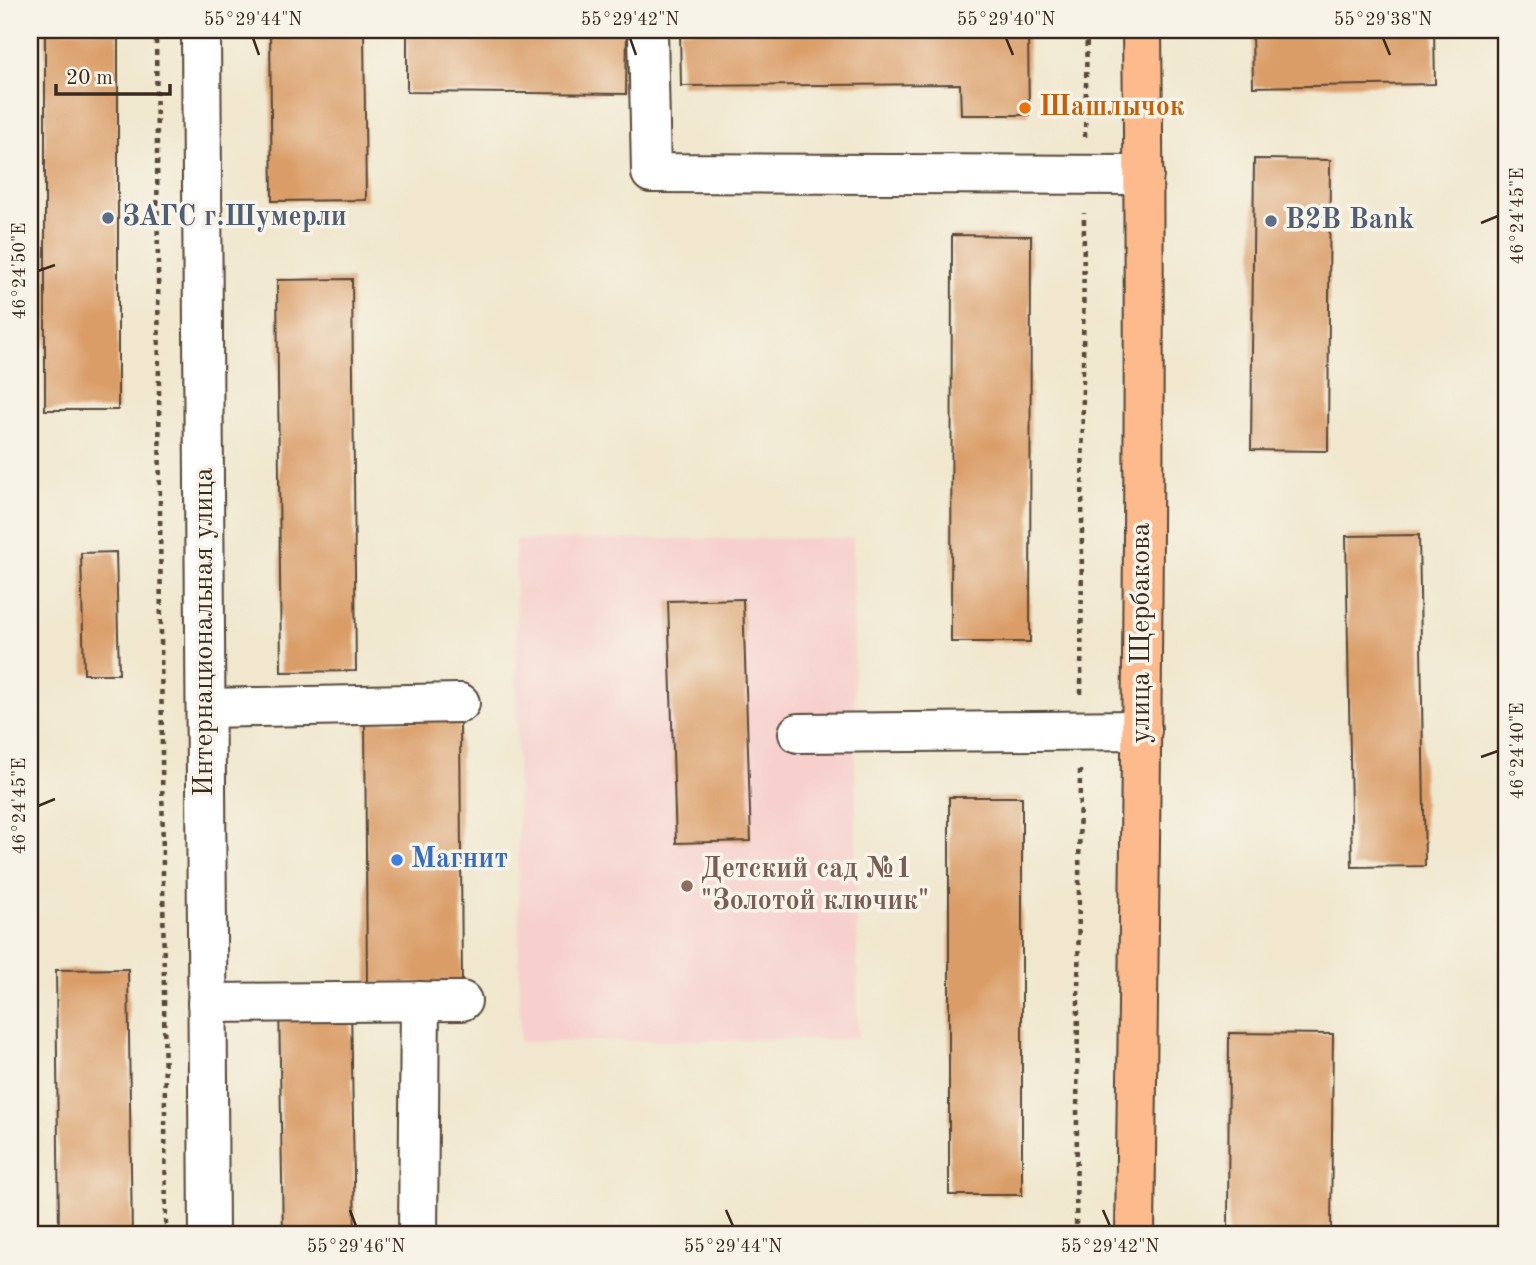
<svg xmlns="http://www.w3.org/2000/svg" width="1536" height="1265" font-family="'Old Standard TT',serif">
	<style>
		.built { fill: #f7d0cd }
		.industrial { fill: #d2bec3 }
		.building { fill: #da9d67 }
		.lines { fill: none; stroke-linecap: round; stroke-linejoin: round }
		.minor-casing { stroke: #564638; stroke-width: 42 }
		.major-casing { stroke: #564638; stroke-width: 42 }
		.path { stroke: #564638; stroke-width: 4.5; stroke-dasharray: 5 5; stroke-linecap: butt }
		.minor { stroke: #fff; stroke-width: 38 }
		.major { stroke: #fcba8d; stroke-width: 38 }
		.ticks { fill: none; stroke: #3b2a1e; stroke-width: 2.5 }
		.food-dot { fill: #e8710a; stroke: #f7f3e8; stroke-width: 2.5 }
		.service-dot { fill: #5c6f8a; stroke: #f7f3e8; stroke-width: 2.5 }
		.shop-dot { fill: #3f7fe0; stroke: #f7f3e8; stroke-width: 2.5 }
		.education-dot { fill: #8d6e63; stroke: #f7f3e8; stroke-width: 2.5 }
		.labels { text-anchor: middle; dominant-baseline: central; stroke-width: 7; stroke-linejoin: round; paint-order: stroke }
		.food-label { font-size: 28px; font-weight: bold; fill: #c56008; stroke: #f7f3e8; text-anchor: start }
		.service-label { font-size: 28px; font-weight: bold; fill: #4e5e75; stroke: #f7f3e8; text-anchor: start }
		.street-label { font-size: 28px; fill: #3b2a1e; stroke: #f7f3e8 }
		.shop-label { font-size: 28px; font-weight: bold; fill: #366cbe; stroke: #f7f3e8; text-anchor: start }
		.education-label { font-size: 28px; font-weight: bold; fill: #785e54; stroke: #f7f3e8; text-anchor: start }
		.neatline { fill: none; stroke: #3b2a1e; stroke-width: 2.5 }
		.ticks-label { font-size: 18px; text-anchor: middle; fill: #3b2a1e }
	</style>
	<rect width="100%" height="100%" fill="#f7f3e8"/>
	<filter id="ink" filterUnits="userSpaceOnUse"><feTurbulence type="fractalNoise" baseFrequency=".0143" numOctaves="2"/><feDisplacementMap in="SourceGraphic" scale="14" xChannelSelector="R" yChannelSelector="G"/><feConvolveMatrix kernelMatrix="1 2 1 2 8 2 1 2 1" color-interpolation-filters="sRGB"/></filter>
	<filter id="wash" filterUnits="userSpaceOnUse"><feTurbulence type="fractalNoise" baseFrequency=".00686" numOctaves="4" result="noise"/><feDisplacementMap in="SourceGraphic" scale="28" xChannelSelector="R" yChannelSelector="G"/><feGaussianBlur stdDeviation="1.57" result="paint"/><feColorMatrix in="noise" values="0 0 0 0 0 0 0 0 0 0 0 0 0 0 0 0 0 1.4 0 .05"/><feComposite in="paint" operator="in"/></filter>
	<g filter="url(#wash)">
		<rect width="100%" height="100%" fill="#f0e7ce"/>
		<!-- built -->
		<path class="built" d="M853,538L858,1039L520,1042L515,540Z"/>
		<!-- industrial -->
		<path class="industrial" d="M1506,950V1235H1501L1500,951Z"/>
		<g id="blocks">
			<!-- building -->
			<g class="building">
				<rect x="45" y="30" width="73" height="380"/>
				<path d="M270,30H364L366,200L272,201Z"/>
				<path d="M407,30H627L626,94L407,92Z"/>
				<path d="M680,30H1028L1029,115H961L960,84L681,86Z"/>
				<path d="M1252,30H1434L1435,84L1253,87Z"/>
				<path d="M1254,159L1330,160L1328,451L1251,450Z"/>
				<path d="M952,235L1031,236L1030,642H951Z"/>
				<path d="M352,279L356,671L281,672L277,280Z"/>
				<path d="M1419,535L1425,866L1352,867L1346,536Z"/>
				<path d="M116,552L119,674H84L81,553Z"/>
				<path d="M743,599L751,841L676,843L668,601Z"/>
				<path d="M460,720L462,983H367L365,721Z"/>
				<rect x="949" y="797" width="73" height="398"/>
				<path d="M128,969L132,1235H59L56,970Z"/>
				<path d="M351,1005L355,1235H283L279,1006Z"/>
				<path d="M1229,1033L1333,1034L1331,1235H1228Z"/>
			</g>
		</g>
	</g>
	<g filter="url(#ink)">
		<use href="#blocks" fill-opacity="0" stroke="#564638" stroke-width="2"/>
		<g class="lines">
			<!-- minor casing -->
			<g class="minor-casing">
				<g id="minor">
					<path d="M201,30L209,1235"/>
					<path d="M648,30L651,173L1144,175"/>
					<path d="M206,708L460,703"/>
					<path d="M798,733L1142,730"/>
					<path d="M207,1003L462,1001"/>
					<path d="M418,1235L420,1001"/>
				</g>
			</g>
			<!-- major casing -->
			<g class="major-casing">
				<path id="major" d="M1135,1235C1140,834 1147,432 1142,30"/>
			</g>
			<!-- path -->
			<g class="path">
				<path d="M156,30L166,1235"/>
				<path d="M1085,137L1087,30"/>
				<path d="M1081,694L1084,213"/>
				<path d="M1076,1235L1080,769"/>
			</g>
			<!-- minor -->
			<use href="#minor" class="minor"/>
			<!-- major -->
			<use href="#major" class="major"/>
		</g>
	</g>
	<!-- ticks -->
	<path class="ticks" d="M253,38L259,55M630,38L636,55M1006,38L1013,55M1383,38L1390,55M1481,223L1498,216M38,271L55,265M1481,757L1498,751M38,806L55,799M350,1210L356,1226M726,1210L733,1226M1103,1210L1110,1226"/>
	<!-- markers -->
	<circle class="food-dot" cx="1025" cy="108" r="7"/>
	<g class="service-dot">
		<circle cx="108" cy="218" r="7"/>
		<circle cx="1271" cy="221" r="7"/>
	</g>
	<circle class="shop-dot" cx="397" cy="860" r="7"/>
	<circle class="education-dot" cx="687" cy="886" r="7"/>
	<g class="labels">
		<!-- food labels -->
		<g class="food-label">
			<text x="1039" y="108">Шашлычок</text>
		</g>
		<!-- service labels -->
		<g class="service-label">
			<text x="122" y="218">ЗАГС г.Шумерли</text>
			<text x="1285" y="221">B2B Bank</text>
		</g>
		<!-- street labels -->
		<g class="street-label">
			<text transform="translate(205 632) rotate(-90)">Интернациональная улица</text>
			<text transform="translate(1142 633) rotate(-90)">улица Щербакова</text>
		</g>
		<!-- shop labels -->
		<g class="shop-label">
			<text x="411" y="860">Магнит</text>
		</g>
		<!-- education labels -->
		<g class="education-label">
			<text x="701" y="870">Детский сад №1<tspan x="701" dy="32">"Золотой ключик"</tspan></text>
		</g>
	</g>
	<!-- margin -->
	<rect width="1536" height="1265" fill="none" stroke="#f7f3e8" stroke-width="77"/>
	<!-- scale -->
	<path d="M56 84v10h114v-10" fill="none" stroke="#3b2a1e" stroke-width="3.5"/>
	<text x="66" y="84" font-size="21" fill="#3b2a1e" stroke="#f7f3e8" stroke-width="5" paint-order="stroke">20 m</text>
	<rect x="38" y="38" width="1460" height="1188" class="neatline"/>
	<g class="ticks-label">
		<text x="253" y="25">55°29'44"N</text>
		<text x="630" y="25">55°29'42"N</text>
		<text x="1006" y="25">55°29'40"N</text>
		<text x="1383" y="25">55°29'38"N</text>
		<text transform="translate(1517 216) rotate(-90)" y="6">46°24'45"E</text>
		<text transform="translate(19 271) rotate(-90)" y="6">46°24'50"E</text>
		<text transform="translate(1517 751) rotate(-90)" y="6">46°24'40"E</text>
		<text transform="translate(19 806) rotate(-90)" y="6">46°24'45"E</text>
		<text x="356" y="1252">55°29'46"N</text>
		<text x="733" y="1252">55°29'44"N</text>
		<text x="1110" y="1252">55°29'42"N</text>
	</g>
</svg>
